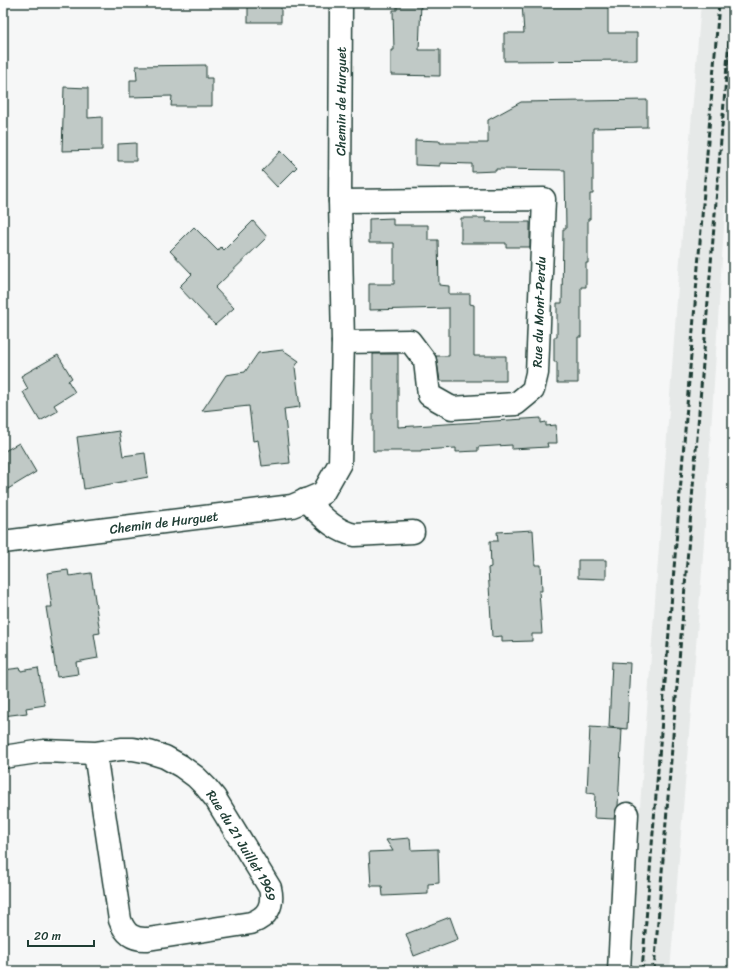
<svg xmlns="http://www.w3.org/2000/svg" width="736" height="974" font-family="Sriracha,sans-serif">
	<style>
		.built { fill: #e6e9e8 }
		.building { fill: #c0c9c6; stroke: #1f3d34 }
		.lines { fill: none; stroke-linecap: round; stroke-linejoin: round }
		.street-casing { stroke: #1f3d34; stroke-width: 25 }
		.street { stroke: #fff; stroke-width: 22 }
		.rail { stroke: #1f3d34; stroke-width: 3; stroke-dasharray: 6 3; stroke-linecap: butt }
		.labels { text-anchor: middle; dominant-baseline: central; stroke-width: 3; stroke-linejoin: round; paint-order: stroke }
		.street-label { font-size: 13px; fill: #1f3d34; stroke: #fff }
	</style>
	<rect width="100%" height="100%" fill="#f6f7f7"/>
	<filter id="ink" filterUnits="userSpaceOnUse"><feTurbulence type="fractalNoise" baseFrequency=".025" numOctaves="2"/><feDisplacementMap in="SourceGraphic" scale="8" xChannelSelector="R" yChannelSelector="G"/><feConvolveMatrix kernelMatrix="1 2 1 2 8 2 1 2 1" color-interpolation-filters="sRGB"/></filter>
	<g filter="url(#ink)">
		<!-- built -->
		<path class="built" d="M701,3H733V86L702,571L670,971H628L679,272Z"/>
		<!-- building -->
		<g class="building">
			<rect x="248" y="3" width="33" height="19"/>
			<path d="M397,3H421L419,50H440V76L391,75V50H394L393,10H397Z"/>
			<path d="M522,3H608V33H637V60L504,61V33H524Z"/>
			<path d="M206,65V78H212V106H171L172,96L130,97V80H137L136,66Z"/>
			<path d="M64,87L88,88V118L102,117V150L62,151Z"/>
			<path d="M647,100V127L593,128V194H590V219H588V263H586V287H581V337H578V383H557V362H554V337H557V303H562L563,229H566L565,170L496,169V171L472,172V164L440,163V166L415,165V140L440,141V143H488V120L521,102Z"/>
			<path d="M136,143V161H118V144Z"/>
			<path d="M281,151L297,167L277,187L262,171Z"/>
			<path d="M393,218V225H428V240H438L439,285L449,286V294H470V304L474,305V356H506V381H440L436,356H449V308L369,310V284H394V243H369V219Z"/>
			<path d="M461,218H486L485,222H530V247H506V243H461Z"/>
			<path d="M253,221L267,237L215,288L234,308L215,325L179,287L192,274L170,251L194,227L218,251L221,247L224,250Z"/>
			<path d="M283,350L299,361L295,367L300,407L284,409L290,463L262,466L258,440L253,441L249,406L202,411L226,375L245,372L258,353Z"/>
			<path d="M373,354H398V427L541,418V423L546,422V426L556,425L557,443H547L548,447L512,449V445L478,447V451L456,452V448L421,450V451H373Z"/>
			<path d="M58,355L72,378L68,381L75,392L54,405L58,411L40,421L23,392L28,389L21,376Z"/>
			<path d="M119,431L123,456L145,453L148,477L84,489L77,437Z"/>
			<path d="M19,443L36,472L3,492V452Z"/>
			<path d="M533,530L535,565H541L542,591H539L542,634H532V641L502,642V636L492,637L488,568L491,567L490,541H498L497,532Z"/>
			<path d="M578,560H606V579L578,578Z"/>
			<path d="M68,570L69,576L91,573L100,633L94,634L98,658L76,662L78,674L57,677L46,607H52L47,573Z"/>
			<path d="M612,662L630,663L627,729L609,727Z"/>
			<path d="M20,668L21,671L38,668L45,705L26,708L27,713L3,716V670Z"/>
			<path d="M590,727L622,729L618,806L615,813L614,819L594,818L595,794L587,793Z"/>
			<path d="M410,838L411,850L438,849L439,883L428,884V894L383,896L382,886H371L369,852L393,851L386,840Z"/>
			<path d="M450,917L458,939L414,956L406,934Z"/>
		</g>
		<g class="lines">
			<!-- street casing -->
			<g class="street-casing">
				<g id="street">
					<path d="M340,201L544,199L537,373L533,390L516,404L452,408L429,395L425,361L410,341L343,342"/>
					<path d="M305,500C320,514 334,531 355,535L413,532"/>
					<path id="s1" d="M3,542L292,506L323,493L340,463L343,342L340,201L341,3"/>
					<path id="s2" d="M3,757L44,751L95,753L121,749H133L149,752L165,757L181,766L196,777L206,787L215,798L270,888C274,905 268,917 251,923L148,939C133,940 125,934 120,920L95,753"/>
					<path d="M619,971L627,814"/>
				</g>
			</g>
			<!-- street -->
			<use href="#street" class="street"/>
			<!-- rail -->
			<g class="rail">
				<path d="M642,971L719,3"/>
				<path d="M654,971L732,3"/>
			</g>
		</g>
	</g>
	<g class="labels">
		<!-- street labels -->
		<g class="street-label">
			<text stroke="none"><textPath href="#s1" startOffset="721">Chemin de Hurguet</textPath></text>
			<text transform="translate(539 312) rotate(-88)">Rue du Mont-Perdu</text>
			<text stroke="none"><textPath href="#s1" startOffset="162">Chemin de Hurguet</textPath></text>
			<text stroke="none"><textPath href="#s2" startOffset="284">Rue du 21 Juillet 1969</textPath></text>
		</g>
	</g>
	<!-- margin -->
	<rect width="736" height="974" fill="none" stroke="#fff" stroke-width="16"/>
	<rect x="8" y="8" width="720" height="958" fill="none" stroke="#1f3d34" stroke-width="1.5" filter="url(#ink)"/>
	<!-- scale -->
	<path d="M28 940v6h66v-6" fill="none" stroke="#1f3d34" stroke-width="2"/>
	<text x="34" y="940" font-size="12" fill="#1f3d34" stroke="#ffffff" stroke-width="3" paint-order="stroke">20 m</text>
</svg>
